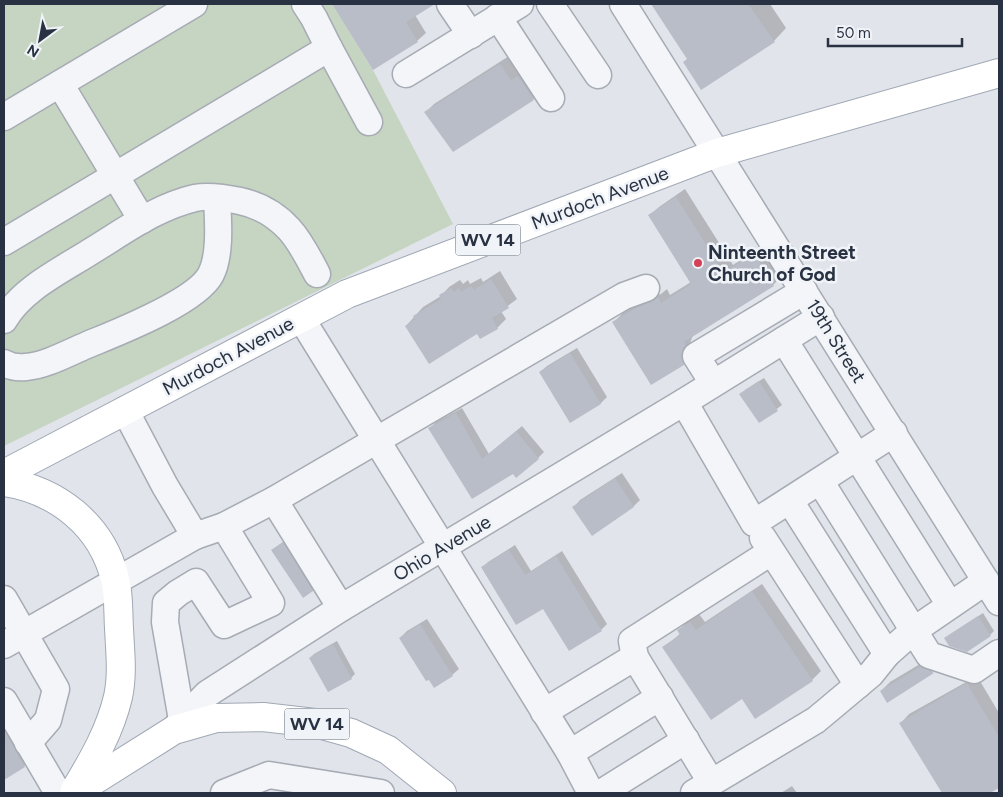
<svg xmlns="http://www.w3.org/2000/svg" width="1003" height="797" font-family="Figtree,sans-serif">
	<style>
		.green { fill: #c6d4c2 }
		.shadow { fill: #0003 }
		.building { fill: #b8bdc7 }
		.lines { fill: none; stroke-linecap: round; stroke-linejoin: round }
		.minor-casing { stroke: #a6abb4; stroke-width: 29 }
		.major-casing { stroke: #a0a8b6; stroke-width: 30 }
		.minor { stroke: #f4f5f8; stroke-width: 26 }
		.major { stroke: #fff; stroke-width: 28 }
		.poi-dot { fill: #d34256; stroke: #f0f3f7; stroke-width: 2 }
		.labels { text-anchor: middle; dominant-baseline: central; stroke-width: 5; stroke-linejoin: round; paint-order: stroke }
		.shield { fill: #f0f3f7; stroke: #656c78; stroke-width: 1 }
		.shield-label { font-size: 18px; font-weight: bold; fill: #293242 }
		.street-label { font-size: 19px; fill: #293242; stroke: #f0f3f7 }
		.poi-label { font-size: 19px; font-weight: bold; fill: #293242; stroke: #f0f3f7; text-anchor: start }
	</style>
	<rect width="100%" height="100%" fill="#e1e4ea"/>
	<!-- green -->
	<path class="green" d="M4,4H332L373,70L453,224L4,446Z"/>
	<!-- shadow -->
	<g class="shadow">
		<path d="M333,4H430L415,15L426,33L417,41L374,69Z"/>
		<path d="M652,4H770L786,28L774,41L688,59Z"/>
		<path d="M509,56L542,90L533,99L453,151L426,112L434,104Z"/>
		<path d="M685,189L733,265L763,245L782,276L773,285L693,335L689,346L692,355L683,364L614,322L623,313L646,299L661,294L667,289L670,295L691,282L650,215L659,207Z"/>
		<path d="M500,271L517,299L501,311L506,319L497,328L478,333L406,326L423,307L441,296L449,287L460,280L463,284L468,280L470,284L481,278L483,282Z"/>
		<path d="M577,348L607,397L601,403L570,421L540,372L547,366Z"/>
		<path d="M764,378L782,405L759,422L745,390Z"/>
		<path d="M462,408L489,454L522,426L544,452L538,458L472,498L430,428L436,422Z"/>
		<path d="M622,473L640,500L634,506L592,534L574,507L580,500Z"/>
		<path d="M287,539L317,586L312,591L273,550Z"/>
		<path d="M515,545L531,571L562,551L607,624L601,630L570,649L544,607L482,568L488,562Z"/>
		<path d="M762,584L821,671L812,680L742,697L663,648L681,633L679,630L688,621L699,614L705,622Z"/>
		<path d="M983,613L994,631L990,635L945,638Z"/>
		<path d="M427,619L459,669L452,675L429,678L400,638L407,631Z"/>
		<path d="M337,641L355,674L351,678L310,658L314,654Z"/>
		<path d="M930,658L941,663L933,671L887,701L881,691L890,682Z"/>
		<path d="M977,676L999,713V786L988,792L985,787L975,793H944L901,723L909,714Z"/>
		<path d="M4,706L33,757L24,766L4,779Z"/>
		<path d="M792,786L797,793H781Z"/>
	</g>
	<!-- building -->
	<g class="building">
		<path d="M332,4H435L406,22L418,42L373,70Z"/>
		<path d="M651,4H748L775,42L701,90L683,62L687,59Z"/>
		<path d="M500,64L511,80L518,76L534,100L453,152L424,112Z"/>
		<path d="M676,197L724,273L754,253L774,286L684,342L686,346L683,349L681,356L684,365L651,385L612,322L636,308L651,302L658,297L661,303L691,284L648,215Z"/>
		<path d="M491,279L509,308L492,318L498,329L480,339L477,334L429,364L405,326L415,319L413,316L441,299L439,295L451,288L454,292L459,288L461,292L471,286L474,290Z"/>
		<path d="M570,353L601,404L570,423L539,372Z"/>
		<path d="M759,381L778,411L759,423L739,394Z"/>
		<path d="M456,413L482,459L516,431L539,459L516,478L513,474L472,499L428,428Z"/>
		<path d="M615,478L634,507L592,536L572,507Z"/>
		<path d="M283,542L313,591L303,598L271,550Z"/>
		<path d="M509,550L525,575L556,556L602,631L569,651L543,609L516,625L481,567Z"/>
		<path d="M752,591L813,681L755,719L742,699L711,720L662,647L680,635L677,630L690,622L696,630Z"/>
		<path d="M978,616L991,636L967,652L949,646L944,638Z"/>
		<path d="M420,624L453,676L434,688L429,680L426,681L399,638Z"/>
		<path d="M333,644L352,679L328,692L309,658Z"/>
		<path d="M921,666L934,673L887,703L880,691Z"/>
		<path d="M967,683L999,737V788L990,793H942L899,723Z"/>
		<path d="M4,730L25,767L4,780Z"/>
	</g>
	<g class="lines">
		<!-- minor casing -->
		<g class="minor-casing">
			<g id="minor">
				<path d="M305,4L314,18L329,48L369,122"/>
				<path d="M450,4L471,35"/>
				<path d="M550,4L598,75"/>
				<path d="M623,4L999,602"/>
				<path d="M498,17L551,98"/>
				<path d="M406,74L520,4"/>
				<path d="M60,84L142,220"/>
				<path d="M4,117L194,4"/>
				<path d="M4,242L329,48"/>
				<path d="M301,318L570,753L591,793"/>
				<path d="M4,320C22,289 60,271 90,252C123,232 156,207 195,198C209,195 226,198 240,201C259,205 276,215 289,229C301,242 309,259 317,274"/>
				<path d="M784,340L950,605"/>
				<path d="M4,363C11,367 18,368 26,367C47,365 68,353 87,345C116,333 197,302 211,274C221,254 218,220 217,198"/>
				<path d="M713,383L696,356L804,291"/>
				<path d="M684,402L754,523L894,433"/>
				<path d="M125,410L165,486L195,536L224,526L274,500L624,296L646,288"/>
				<path d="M820,481L929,655L974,670L999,653"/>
				<path d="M274,500L341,608"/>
				<path d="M790,501L887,654"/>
				<path d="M763,538L858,685"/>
				<path d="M4,599L56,689L48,720L28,743"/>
				<path d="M4,645L195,536"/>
				<path d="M4,701L58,793"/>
				<path d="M544,712L635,657"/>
				<path d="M182,720L165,622L166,603L178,593L196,582L224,625L271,603L224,526"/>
				<path d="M174,730L182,720L207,694L341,608L684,402L821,317"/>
				<path d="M570,753L660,697"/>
				<path d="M711,782L635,657L632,641L771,552"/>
				<path d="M224,793L269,775L381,793"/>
				<path d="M601,793L686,740"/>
				<path d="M694,793L816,720L871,674L887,654L913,631L986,581"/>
			</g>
		</g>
		<!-- major casing -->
		<g class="major-casing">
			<g id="major">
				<path d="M4,474L347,294L717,153L999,73"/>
				<path d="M4,482C57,490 102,525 115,579C119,594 118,612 119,628C120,651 123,674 118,697C110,731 93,760 75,790"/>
				<path d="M74,793L174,730L216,718L263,717L315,723L351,733L388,750L442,793"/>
			</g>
		</g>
		<!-- minor -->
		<use href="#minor" class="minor"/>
		<!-- major -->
		<use href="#major" class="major"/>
	</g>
	<!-- markers -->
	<circle class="poi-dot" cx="698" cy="263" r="5"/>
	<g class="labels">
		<!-- shield labels -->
		<g class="shield">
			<rect x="455.5" y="224.5" width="65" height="31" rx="4"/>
			<rect x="284.5" y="708.5" width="65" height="31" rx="4"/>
		</g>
		<g class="shield-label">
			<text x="488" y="240">WV 14</text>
			<text x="317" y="724">WV 14</text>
		</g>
		<!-- street labels -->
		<g class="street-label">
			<text transform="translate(600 198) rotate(-21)">Murdoch Avenue</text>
			<text transform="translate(836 341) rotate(58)">19th Street</text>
			<text transform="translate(228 356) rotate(-28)">Murdoch Avenue</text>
			<text transform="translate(442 548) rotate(-31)">Ohio Avenue</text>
		</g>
		<!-- poi labels -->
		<g class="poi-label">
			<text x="708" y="252">Ninteenth Street<tspan x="708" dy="22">Church of God</tspan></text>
		</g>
	</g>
	<!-- border -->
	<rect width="1003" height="797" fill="none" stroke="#293242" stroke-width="10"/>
	<!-- north arrow -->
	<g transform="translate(40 40) rotate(212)" stroke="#f0f3f7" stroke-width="4" paint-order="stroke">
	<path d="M0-4L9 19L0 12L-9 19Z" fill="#293242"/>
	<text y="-8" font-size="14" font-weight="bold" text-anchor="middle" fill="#293242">N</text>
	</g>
	<!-- scale -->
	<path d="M828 38v8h134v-8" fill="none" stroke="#293242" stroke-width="2.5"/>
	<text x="836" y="38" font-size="15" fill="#293242" stroke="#f0f3f7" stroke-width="4" paint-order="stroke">50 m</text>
</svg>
